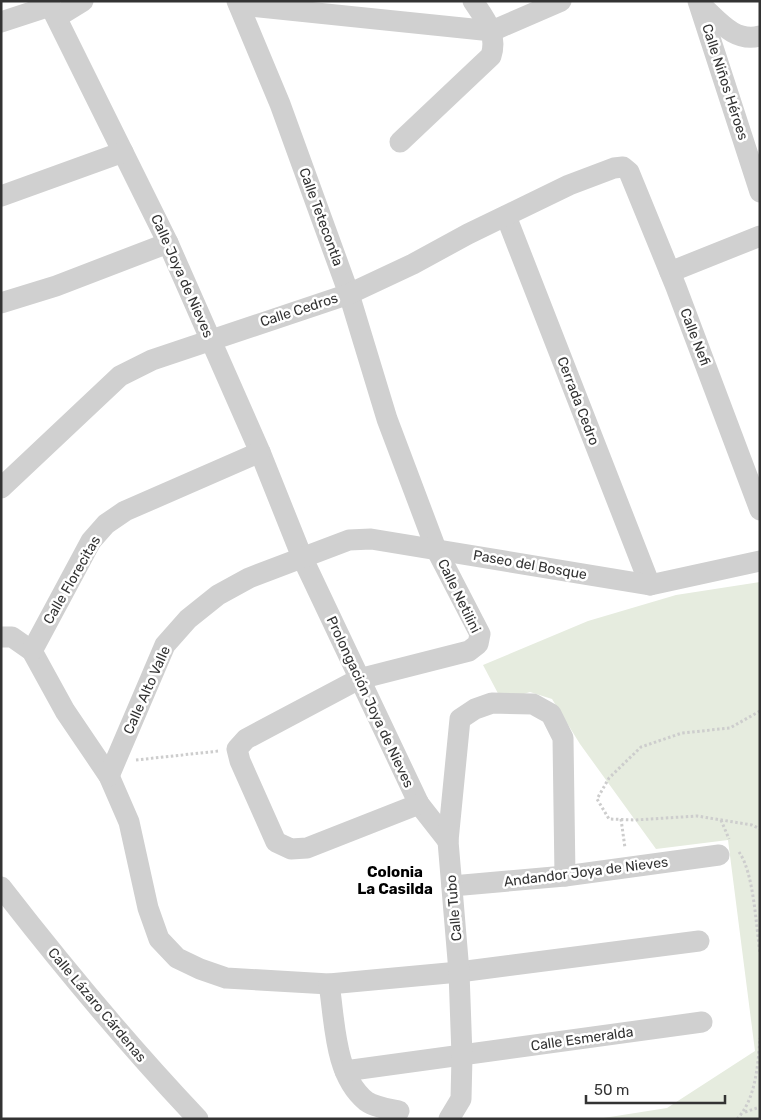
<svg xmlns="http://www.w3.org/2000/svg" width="761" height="1120" font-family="Rubik,sans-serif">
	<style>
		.green { fill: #e6ecdf }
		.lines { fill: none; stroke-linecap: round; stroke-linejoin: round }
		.path { stroke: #cdcdcd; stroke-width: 3; stroke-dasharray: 2.5 2.5; stroke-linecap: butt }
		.minor { stroke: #d0d0d0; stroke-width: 21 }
		.labels { text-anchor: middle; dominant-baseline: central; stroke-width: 5; stroke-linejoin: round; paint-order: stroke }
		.street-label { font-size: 14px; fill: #333; stroke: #fff }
		.neighbourhood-label { font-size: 15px; font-weight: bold; fill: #000; stroke: #fff }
	</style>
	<rect width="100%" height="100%" fill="#fff"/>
	<!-- green -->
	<path class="green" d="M760,582V1119H597L667,1108L755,1051L728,840L656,849L580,744L552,699L530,692L502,701L483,665L588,621L676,595Z"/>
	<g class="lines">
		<!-- path -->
		<g class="path">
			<path d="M760,711L730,728L682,733L641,747L609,778L597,799L609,819L635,820L697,816L752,825L760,829"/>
			<path d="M136,760L219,751"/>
			<path d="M621,819L625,848"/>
			<path d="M721,820L729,839"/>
			<path d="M739,852C754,873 756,926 760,953"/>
			<path d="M745,1112L760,1107"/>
			<path d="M737,1119C756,1099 758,1064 760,1038"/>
		</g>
		<!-- minor -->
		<g class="minor">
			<path d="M48,1L168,243L260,452L302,557L419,804L448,841"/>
			<path d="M237,1L280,104L349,294L387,419L436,549L480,634L478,644L469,651L359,679L246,739L237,749L240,761L276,842L291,849L307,848L419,804"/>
			<path d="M698,1L760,192"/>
			<path d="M700,4C718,20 734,43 760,36"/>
			<path d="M239,5L492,31L561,1"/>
			<path d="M57,17L83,1"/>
			<path d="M1,22L50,6"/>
			<path d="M400,142L491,56C498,34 485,19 473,1"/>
			<path d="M1,196L123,152"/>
			<path d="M506,216L650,585"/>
			<path d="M670,272L760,236"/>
			<path d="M1,303L56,286L168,243"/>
			<path d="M1,488L120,376L152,360L349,294L413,264L468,234L569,185L614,168L623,167L629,172L676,287L760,510"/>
			<path d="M1,637H12L32,651L65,711L109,776L129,822L148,908L159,939L177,958L200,969L226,978L329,984L459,972L699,941"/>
			<path d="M32,651L91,541L106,524L125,511L260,452"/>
			<path d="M109,776L165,645L188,619L218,595L249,578L349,540L371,539L650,585L760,561"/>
			<path d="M452,886L565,876L719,855"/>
			<path d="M1,887C63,967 128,1045 198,1119"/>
			<path d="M329,984C335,1021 334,1075 366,1101C374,1107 389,1109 399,1111"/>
			<path d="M345,1071L702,1022"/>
			<path d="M449,1119L461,1099L462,1056L459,972L448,841L460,719L475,709L492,703L533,704L551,714L563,738L565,876"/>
		</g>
	</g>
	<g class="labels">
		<!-- street labels -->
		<g class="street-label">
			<text transform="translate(725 82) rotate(72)">Calle Niños Héroes</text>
			<text transform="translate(321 217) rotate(70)">Calle Tetecontla</text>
			<text transform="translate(182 276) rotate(66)">Calle Joya de Nieves</text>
			<text transform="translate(299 310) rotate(-18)">Calle Cedros</text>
			<text transform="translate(695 337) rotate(69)">Calle Nefi</text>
			<text transform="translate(578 401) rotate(69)">Cerrada Cedro</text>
			<text transform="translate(530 565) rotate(10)">Paseo del Bosque</text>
			<text transform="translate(72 580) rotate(-60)">Calle Florecitas</text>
			<text transform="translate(459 596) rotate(64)">Calle Netilini</text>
			<text transform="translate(147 690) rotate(-66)">Calle Alto Valle</text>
			<text transform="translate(370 702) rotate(65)">Prolongación Joya de Nieves</text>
			<text transform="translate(586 872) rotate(-7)">Andandor Joya de Nieves</text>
			<text transform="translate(454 908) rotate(-95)">Calle Tubo</text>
			<text transform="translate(97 1005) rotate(50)">Calle Lázaro Cárdenas</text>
			<text transform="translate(582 1039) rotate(-8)">Calle Esmeralda</text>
		</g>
		<!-- neighbourhood labels -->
		<g class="neighbourhood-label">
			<text x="395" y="872">Colonia<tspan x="395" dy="17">La Casilda</tspan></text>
		</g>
	</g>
	<!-- border -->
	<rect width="761" height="1120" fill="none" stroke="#333333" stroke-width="5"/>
	<!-- scale -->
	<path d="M586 1095v8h139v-8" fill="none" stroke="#333333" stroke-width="2.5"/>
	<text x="594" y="1095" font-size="15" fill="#333333" stroke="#ffffff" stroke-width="4" paint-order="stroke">50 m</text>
</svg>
